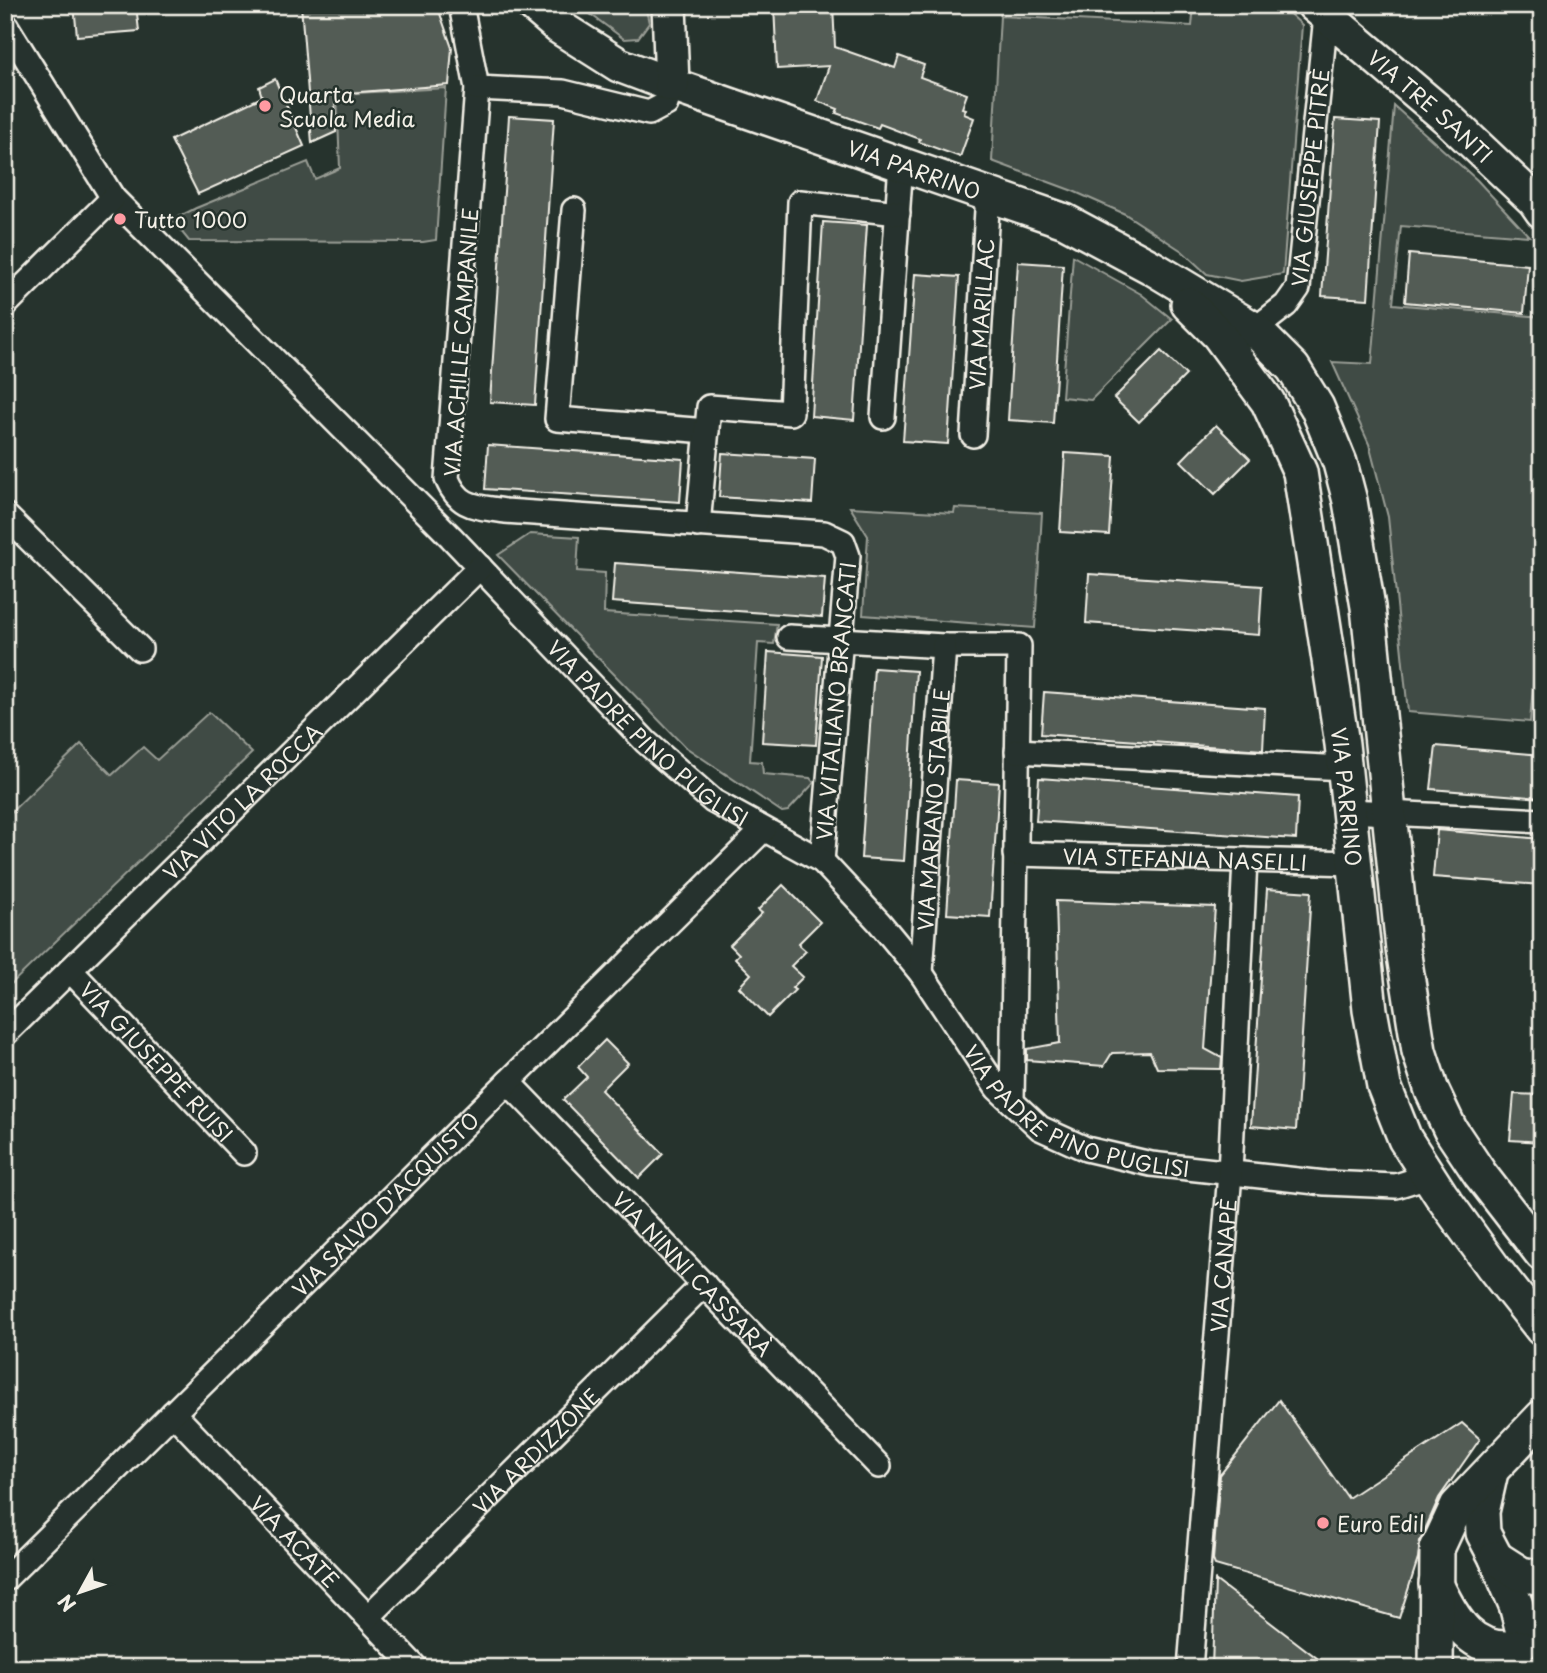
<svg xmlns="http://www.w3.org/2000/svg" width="1547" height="1673" font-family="'Playpen Sans',sans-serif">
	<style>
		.green { fill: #414b45; stroke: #9a9e96; stroke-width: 2 }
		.building { fill: #525c55; stroke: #f4f1e8; stroke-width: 2 }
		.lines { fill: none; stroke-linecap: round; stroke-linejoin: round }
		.street-casing { stroke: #f4f1e8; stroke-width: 28 }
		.secondary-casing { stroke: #f4f1e8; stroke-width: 38 }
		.street { stroke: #26332d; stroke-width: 23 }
		.secondary { stroke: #26332d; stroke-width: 33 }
		.poi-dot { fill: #ff9aa2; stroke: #26332d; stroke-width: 2.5 }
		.labels { text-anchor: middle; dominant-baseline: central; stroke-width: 5; stroke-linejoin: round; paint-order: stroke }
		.poi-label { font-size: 21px; fill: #f4f1e8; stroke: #26332d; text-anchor: start }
		.street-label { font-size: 21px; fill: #f4f1e8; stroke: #26332d }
	</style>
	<rect width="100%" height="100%" fill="#26332d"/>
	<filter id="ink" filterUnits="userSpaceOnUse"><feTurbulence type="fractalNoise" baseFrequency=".0143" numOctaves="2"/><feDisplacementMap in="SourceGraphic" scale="14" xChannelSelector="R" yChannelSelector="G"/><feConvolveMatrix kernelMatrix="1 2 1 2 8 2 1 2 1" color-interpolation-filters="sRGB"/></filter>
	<g filter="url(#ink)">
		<!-- green -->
		<g class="green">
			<path d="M578,5H645L649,23L638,38L624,39Z"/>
			<path d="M1194,5H1280L1302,25L1283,274L1241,281L1207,274L1182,251L1125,214L1073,191L992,161L1000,16L1192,26Z"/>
			<path d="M446,88L436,240L423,242L189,241L172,220L196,208L308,162L315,179L340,168L337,94Z"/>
			<path d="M1394,106L1477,180L1529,236L1401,226L1393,304L1542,317V579L1530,722L1408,712L1388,517L1369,444L1332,362L1372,364Z"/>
			<path d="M1073,256L1141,294L1172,319L1091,400L1062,397Z"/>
			<path d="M850,507L954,513L955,508L1042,513L1035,628L863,615L868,536Z"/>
			<path d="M530,534L579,537L577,571L605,573L604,613L777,624L774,644L758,643L750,761L762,762L763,774L810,778L814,783L788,811L782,812L684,746L498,555Z"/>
			<path d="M209,712L252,753L5,990V818L81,744L112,775L143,747L157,760Z"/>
		</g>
		<!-- building -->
		<g class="building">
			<path d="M74,5H136L139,31L77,36Z"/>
			<path d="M301,5H437L452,48L449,85L335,94L336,132L312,143Z"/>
			<path d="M774,5H833L835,47L895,68L899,56L924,65L920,77L967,94L962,108L966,109L964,114L974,118L960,157L919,142L920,139L880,124L878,128L836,113L838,109L817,101L829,66L777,69Z"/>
			<path d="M275,79L304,146L198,194L171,140L262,97L259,87Z"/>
			<path d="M509,116L554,119L535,405L490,402Z"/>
			<path d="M1335,119L1380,122L1368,299L1322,296Z"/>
			<path d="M823,222L867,225L854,420L811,416Z"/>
			<path d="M1409,254L1528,265L1524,313L1405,302Z"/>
			<path d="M1018,262L1063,265L1053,423L1008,420Z"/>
			<path d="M915,274L959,277L948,444L903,441Z"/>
			<path d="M1161,351L1186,375L1139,422L1114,398Z"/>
			<path d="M1216,425L1250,459L1215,494L1181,461Z"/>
			<path d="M488,445L683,459L680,502L485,489Z"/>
			<path d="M722,453L815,459L812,503L719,497Z"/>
			<path d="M1065,453L1114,456L1109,535L1060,532Z"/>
			<path d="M615,563L825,578L822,617L612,602Z"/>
			<path d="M1089,574L1262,586L1259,635L1086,623Z"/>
			<path d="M768,652L822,656L816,745L762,742Z"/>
			<path d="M874,668L916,671L904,861L861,858Z"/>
			<path d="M1044,692L1265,708L1263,750L1041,734Z"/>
			<path d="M1436,746L1542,755V798L1431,789Z"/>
			<path d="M1039,778L1298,797L1296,839L1036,821Z"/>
			<path d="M956,780L999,783L990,917L947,914Z"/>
			<path d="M1437,830L1542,839V885L1433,877Z"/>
			<path d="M783,885L820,922L798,944L806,951L791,966L803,977L792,988L795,990L768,1017L739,987L751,974L735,958L739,954L730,945L762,913L758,910Z"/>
			<path d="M1267,889L1311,892L1296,1130L1251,1126Z"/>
			<path d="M1056,901L1215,907L1205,1049L1222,1058L1221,1069L1157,1068L1150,1052L1112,1053L1104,1066L1027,1060V1049L1060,1043Z"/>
			<path d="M605,1040L628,1063L601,1090L663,1154L639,1178L563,1100L587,1077L578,1067Z"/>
			<path d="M1514,1094L1542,1095V1142L1510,1140Z"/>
			<path d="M1279,1400L1348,1498L1462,1423L1480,1439L1439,1498L1420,1541L1418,1559L1399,1618L1215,1565L1213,1560L1220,1475Z"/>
			<path d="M1215,1580L1330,1668H1212Z"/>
		</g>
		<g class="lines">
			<!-- street casing -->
			<g class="street-casing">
				<g id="street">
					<path d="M461,5L477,88L447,479C460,509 476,506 505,511L824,533L843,542L848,556L822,861"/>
					<path id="s1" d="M5,24L113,198L451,537L646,742L713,801L822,861L879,922L921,973L997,1088L1040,1128L1086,1149L1151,1164L1325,1183L1396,1186L1428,1176"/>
					<path d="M477,88L563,92L649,113L666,104L672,85"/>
					<path d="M574,210L557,419L707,431"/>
					<path d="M5,305L113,198"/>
					<path id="s2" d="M1245,337L1286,305L1298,288L1326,16"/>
					<path d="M883,417L901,163"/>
					<path id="s3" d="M973,435L988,194"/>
					<path d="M5,515L140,649"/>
					<path d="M698,525L709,407L791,413L800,202L898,213"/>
					<path d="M789,637L944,646H1019L1012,1102"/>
					<path d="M1017,751L1344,768"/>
					<path d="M1349,811L1542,821"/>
					<path id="s4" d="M1015,854L1355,863"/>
					<path id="s5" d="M70,970L244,1153"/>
					<path id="s6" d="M921,973L944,646"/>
					<path id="s7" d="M5,1034L480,567"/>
					<path id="s8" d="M508,1082L879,1466"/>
					<path id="s9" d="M173,1413L416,1668"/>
					<path id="s10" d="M5,1579L763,830"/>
					<path id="s11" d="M368,1617L704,1284"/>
					<path id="s12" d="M1190,1668L1230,1173L1245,860"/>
				</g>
			</g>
			<!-- secondary casing -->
			<g class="secondary-casing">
				<g id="secondary">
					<path id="s13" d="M533,5L559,27L619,65L672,85L1065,221L1151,267L1254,329L1293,368L1317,407L1340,463L1350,501L1368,607L1403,949L1419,1051L1432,1091L1450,1129L1480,1174L1542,1254"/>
					<path d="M669,5L672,85"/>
					<path id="s14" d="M1314,5L1447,118L1535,201L1542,211"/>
					<path id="s15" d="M1188,304L1218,334L1268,402L1300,472L1342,744L1370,1010L1384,1086L1405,1139L1441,1195L1493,1267L1542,1329"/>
					<path d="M1491,1472L1482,1512L1483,1533L1496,1558L1516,1605L1524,1636"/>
					<path d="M1496,1558L1521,1574L1542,1578"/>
					<path d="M1436,1584C1454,1621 1472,1655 1519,1647"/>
					<path d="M1436,1668L1437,1549L1457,1506L1542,1417"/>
				</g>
			</g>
			<!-- street -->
			<use href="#street" class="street"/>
			<!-- secondary -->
			<use href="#secondary" class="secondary"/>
		</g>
	</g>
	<!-- markers -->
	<g class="poi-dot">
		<circle cx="265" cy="106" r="7"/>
		<circle cx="120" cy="219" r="7"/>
		<circle cx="1323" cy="1523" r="7"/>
	</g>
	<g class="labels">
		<!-- poi labels -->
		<g class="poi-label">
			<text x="279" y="94">Quarta<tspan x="279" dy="24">Scuola Media</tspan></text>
			<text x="134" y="219">Tutto 1000</text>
			<text x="1337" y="1523">Euro Edil</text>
		</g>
		<!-- street labels -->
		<g class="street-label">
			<text stroke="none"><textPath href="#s14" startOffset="154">VIA TRE SANTI</textPath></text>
			<text stroke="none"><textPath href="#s13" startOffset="418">VIA PARRINO</textPath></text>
			<text stroke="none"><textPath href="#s2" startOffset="184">VIA GIUSEPPE PITRÈ</textPath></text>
			<text stroke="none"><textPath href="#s3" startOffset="121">VIA MARILLAC</textPath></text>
			<text transform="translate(460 342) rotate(-86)">VIA ACHILLE CAMPANILE</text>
			<text transform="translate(835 701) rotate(-85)">VIA VITALIANO BRANCATI</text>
			<text stroke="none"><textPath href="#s1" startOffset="962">VIA PADRE PINO PUGLISI</textPath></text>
			<text stroke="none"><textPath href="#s15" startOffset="532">VIA PARRINO</textPath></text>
			<text stroke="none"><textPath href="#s7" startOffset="332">VIA VITO LA ROCCA</textPath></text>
			<text stroke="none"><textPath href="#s6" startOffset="164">VIA MARIANO STABILE</textPath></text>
			<text stroke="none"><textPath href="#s4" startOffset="170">VIA STEFANIA NASELLI</textPath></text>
			<text stroke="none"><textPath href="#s5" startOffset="126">VIA GIUSEPPE RUISI</textPath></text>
			<text stroke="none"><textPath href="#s1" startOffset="1550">VIA PADRE PINO PUGLISI</textPath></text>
			<text stroke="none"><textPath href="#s10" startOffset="534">VIA SALVO D'ACQUISTO</textPath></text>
			<text stroke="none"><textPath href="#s12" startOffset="404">VIA CANAPÈ</textPath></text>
			<text stroke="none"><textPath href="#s8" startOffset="266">VIA NINNI CASSARÀ</textPath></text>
			<text stroke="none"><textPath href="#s11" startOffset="236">VIA ARDIZZONE</textPath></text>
			<text stroke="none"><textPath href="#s9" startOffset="177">VIA ACATE</textPath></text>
		</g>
	</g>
	<!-- margin -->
	<rect width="1547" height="1673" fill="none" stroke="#26332d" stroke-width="28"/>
	<rect x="14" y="14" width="1519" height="1645" fill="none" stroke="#f4f1e8" stroke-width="2.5" filter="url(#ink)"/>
	<!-- north arrow -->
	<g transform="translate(80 1592) rotate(230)" stroke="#26332d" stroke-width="5" paint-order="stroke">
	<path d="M0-5L12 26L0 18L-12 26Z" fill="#f4f1e8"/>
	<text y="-10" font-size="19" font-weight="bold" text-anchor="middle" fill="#f4f1e8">N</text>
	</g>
</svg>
